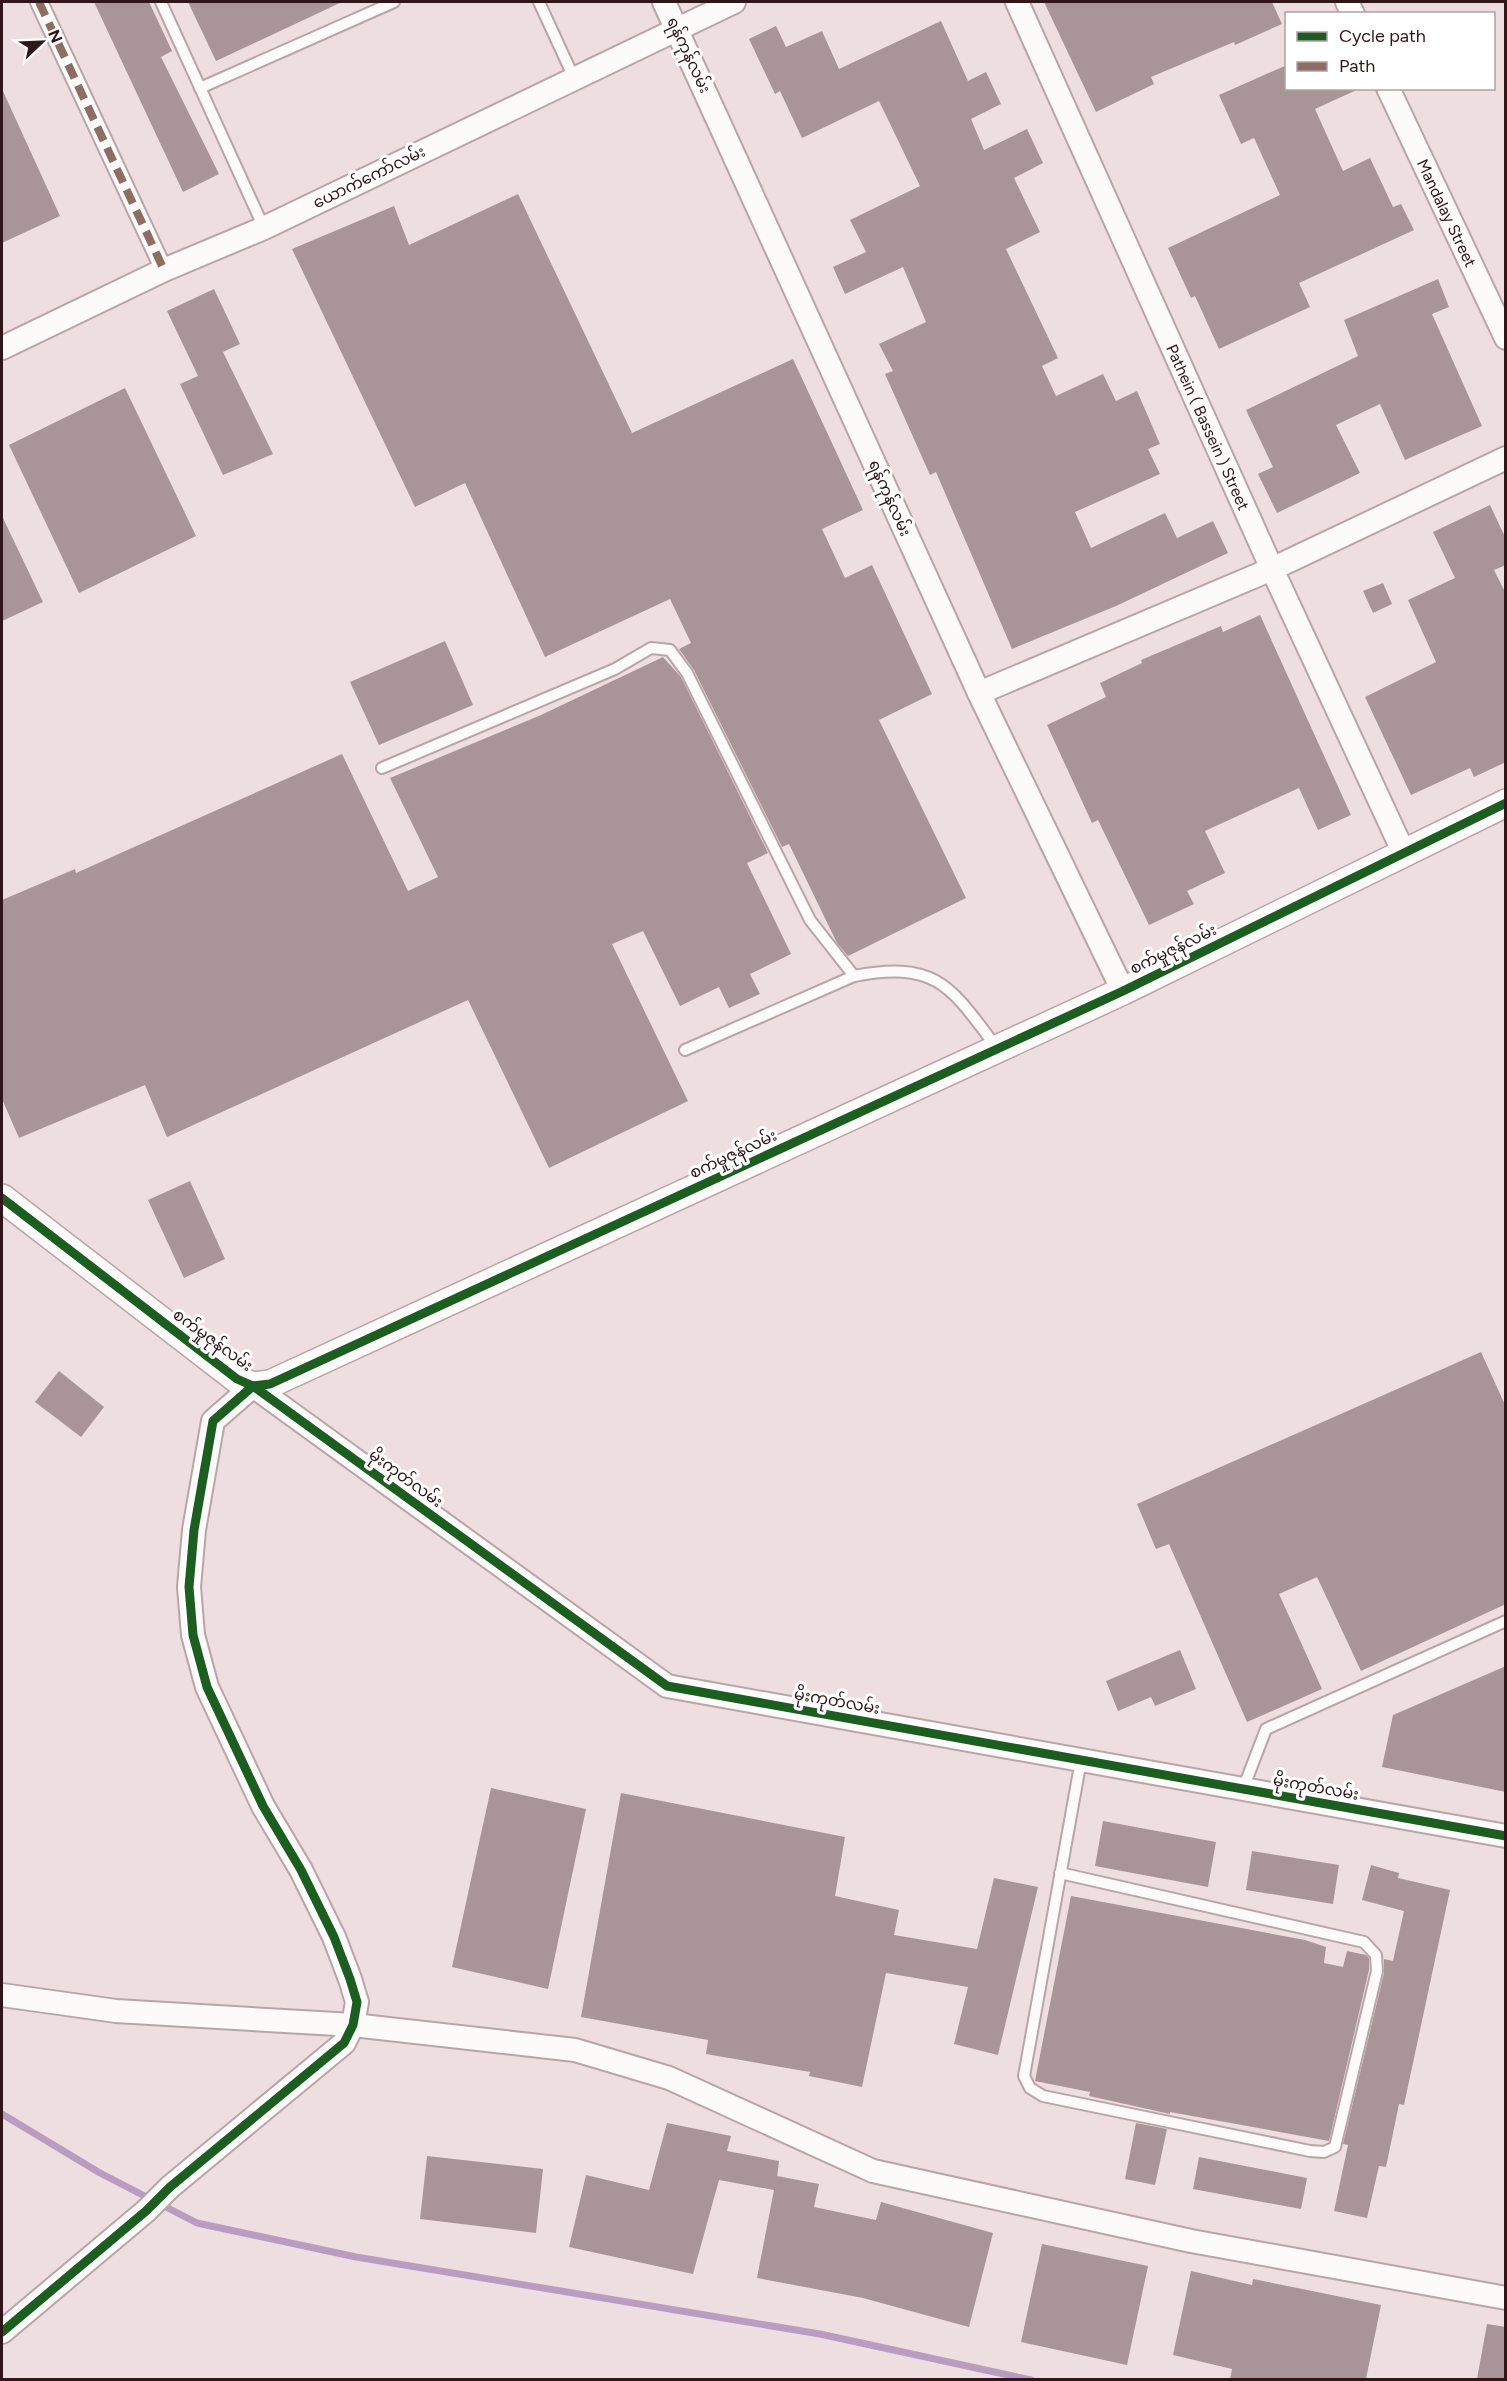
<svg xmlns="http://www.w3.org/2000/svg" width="1507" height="2381" font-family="Figtree,'Noto Sans Myanmar',sans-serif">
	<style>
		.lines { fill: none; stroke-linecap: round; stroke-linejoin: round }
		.stream { stroke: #b99cc2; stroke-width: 7 }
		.building { fill: #a99597 }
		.service-casing { stroke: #b9a5a7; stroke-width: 14 }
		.pedestrian-casing { stroke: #b9a5a7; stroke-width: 20 }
		.minor-casing { stroke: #b9a5a7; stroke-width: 26 }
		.tertiary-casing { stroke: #b9a5a7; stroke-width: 30 }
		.service { stroke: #fdfafa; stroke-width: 10 }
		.pedestrian { stroke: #fdfafa; stroke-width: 16 }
		.minor { stroke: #fdfafa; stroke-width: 22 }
		.tertiary { stroke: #fdfafa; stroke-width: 27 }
		.quiet { stroke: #8d6e63; stroke-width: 8; stroke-dasharray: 15 8; stroke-linecap: butt }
		.cycleway-casing { stroke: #fff; stroke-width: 13 }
		.cycleway { stroke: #1b5e20; stroke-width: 9 }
		.labels { text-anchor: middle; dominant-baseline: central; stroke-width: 6; stroke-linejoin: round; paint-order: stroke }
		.street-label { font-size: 16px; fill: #2f1619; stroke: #fff }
	</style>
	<rect width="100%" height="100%" fill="#efdedf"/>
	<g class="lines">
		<!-- stream -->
		<path class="stream" d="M2,2114L100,2173L197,2223L356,2257L820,2334L1031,2380"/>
	</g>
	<!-- building -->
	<g class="building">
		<path d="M94,2H149L172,51L161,57L219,174L183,192Z"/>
		<path d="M188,2H342L216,61Z"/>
		<path d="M1044,2H1272L1282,24L1235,45L1234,42L1151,77L1154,84L1096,112Z"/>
		<path d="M941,21L968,81L986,72L1001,104L971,119L984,150L1027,129L1043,163L1014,178L1040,232L1006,249L1058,358L1042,366L1056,396L1103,374L1116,401L1137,391L1160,444L1148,449L1160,474L1075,512L1091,548L1165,513L1177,538L1213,521L1228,553L1116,606L1012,649L936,472L930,475L885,374L893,371L879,344L926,322L903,267L845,294L833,267L866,252L850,220L920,186L879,101L802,138L780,91L775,94L749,39L776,26L786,47L822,31L839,69Z"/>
		<path d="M1287,65V88H1361L1315,109L1343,171L1370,158L1393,207L1401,204L1414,230L1299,283L1310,307L1219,349L1195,296L1191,298L1168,248L1280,195L1254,138L1241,144L1219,95Z"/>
		<path d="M2,89L60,216L2,243Z"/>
		<path d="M518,194L632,433L793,359L863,510L822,529L845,578L872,565L932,694L879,720L966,898L848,956L837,943L789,844L782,847L694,670L679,649L691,643L670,599L545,657L465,483L415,507L292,249L394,206L409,245Z"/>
		<path d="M1438,279L1449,307L1432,314L1482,426L1405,460L1380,404L1336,425L1360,473L1277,513L1258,474L1273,467L1246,410L1358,356L1344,320Z"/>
		<path d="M214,289L240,344L223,352L273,454L223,475L180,384L198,376L167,311Z"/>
		<path d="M125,388L196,536L79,593L9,445Z"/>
		<path d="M1490,505L1506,539V565L1494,570L1506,594V762L1474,777L1470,768L1411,795L1365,697L1436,662L1408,600L1455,578L1433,532Z"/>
		<path d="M2,516L43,602L2,621Z"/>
		<path d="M1383,583L1392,604L1373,613L1363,591Z"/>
		<path d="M1260,615L1351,815L1318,830L1299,788L1205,831L1225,873L1187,891L1194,904L1149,925L1098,820L1092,823L1047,725L1106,697L1100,683L1142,663L1141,660L1221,626L1223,632Z"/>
		<path d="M445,641L473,705L379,745L350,682Z"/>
		<path d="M663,657L681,677L768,853L747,863L791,954L750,974L760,994L729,1008L719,987L680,1006L643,931L612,944L688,1101L549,1168L468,1000L167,1137L145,1085L19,1138L2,1099V900L75,869L76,873L342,754L408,891L438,877L390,778L541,715Z"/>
		<path d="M190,1181L225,1259L184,1278L148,1200Z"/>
		<path d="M1481,1352L1506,1407V1604L1361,1671L1317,1577L1279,1594L1322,1689L1247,1722L1169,1544L1156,1549L1137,1504Z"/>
		<path d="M59,1371L104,1407L81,1437L35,1402Z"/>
		<path d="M1180,1650L1196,1689L1155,1706L1151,1697L1118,1711L1106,1681Z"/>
		<path d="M1506,1666V1792L1382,1767L1393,1715Z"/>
		<path d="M491,1788L586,1809L548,1989L452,1967Z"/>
		<path d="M621,1793L845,1837L835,1896L899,1910L894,1935L977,1949L994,1878L1038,1887L998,2055L954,2044L968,1987L886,1973L862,2087L809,2076L810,2072L706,2054L708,2040L581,2017Z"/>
		<path d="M1103,1821L1216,1842L1208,1887L1095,1866Z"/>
		<path d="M1252,1851L1339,1865L1333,1904L1246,1890Z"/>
		<path d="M1371,1865L1399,1873L1398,1878L1450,1890L1404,2105L1399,2104L1386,2167L1379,2166L1367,2218L1334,2211L1348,2145L1343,2144L1384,1973V1959L1393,1961L1404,1911L1362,1900Z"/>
		<path d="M1071,1896L1305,1940L1326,1947L1324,1963L1343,1967L1347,1951L1366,1955L1369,1958V1970L1329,2141L1170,2112V2114L1089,2096L1090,2092L1035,2081Z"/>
		<path d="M667,2123L731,2136L727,2151L779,2161L777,2178V2176L819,2184L814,2207L876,2220L881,2202L993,2233L969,2327L863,2298L757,2278L774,2190L719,2180L693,2274L569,2247L586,2175L649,2190Z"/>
		<path d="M1136,2123L1167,2129L1155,2185L1125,2179Z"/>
		<path d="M427,2156L543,2169L536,2233L420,2219Z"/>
		<path d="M1199,2157L1307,2178L1301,2209L1193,2189Z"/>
		<path d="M1042,2244L1148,2266L1127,2365L1021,2342Z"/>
		<path d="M1191,2271L1252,2285L1253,2279L1381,2305L1366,2379H1230L1232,2369L1173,2355Z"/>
		<path d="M1487,2324L1506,2327V2379H1477Z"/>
	</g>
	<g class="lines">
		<!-- service casing -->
		<g class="service-casing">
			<g id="service">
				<path d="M161,2L264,228"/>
				<path d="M539,2L574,78"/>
				<path d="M200,88L394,2"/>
				<path d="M382,768L615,669L651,648L670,650L687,673L810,920L854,976"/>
				<path d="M685,1050L854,976C937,960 951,987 997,1048"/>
				<path d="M1243,1789L1266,1729L1506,1621"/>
				<path d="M1060,1873L1364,1942L1376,1955L1377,1971L1335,2147L1324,2152L1310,2151L1043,2096L1030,2088L1024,2076L1081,1760"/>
			</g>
		</g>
		<!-- pedestrian casing -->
		<g class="pedestrian-casing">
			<path id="pedestrian" d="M39,2L164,270"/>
		</g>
		<!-- minor casing -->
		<g class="minor-casing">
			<g id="minor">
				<path d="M664,2L979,693L1123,991"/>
				<path id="s1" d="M1017,2L1272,569L1403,851"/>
				<path d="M1347,2L1353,14"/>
				<path id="s2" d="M1388,88L1506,338"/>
				<path d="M2,348L164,270L264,228L734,2"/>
				<path d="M979,693L1272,569L1506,458"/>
				<path d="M2,1995L116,2011L353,2025L575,2050L669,2078L873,2171L1191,2241L1506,2298"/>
				<path d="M2,2332L146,2211L170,2187L344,2043L353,2025L357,2002L350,1979L334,1937L301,1870L263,1806L207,1687L193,1635L189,1587L194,1530L213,1421L253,1386L667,1686L1506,1836"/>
			</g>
		</g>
		<!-- tertiary casing -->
		<g class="tertiary-casing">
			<path id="tertiary" d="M2,1198L237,1379L253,1386L270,1384L1123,991L1506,803"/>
		</g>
		<!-- service -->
		<use href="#service" class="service"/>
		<!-- pedestrian -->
		<use href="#pedestrian" class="pedestrian"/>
		<!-- minor -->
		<use href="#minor" class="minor"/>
		<!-- tertiary -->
		<use href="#tertiary" class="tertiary"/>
		<!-- quiet -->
		<path class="quiet" d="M39,2L164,270"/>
		<!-- cycleway casing -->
		<g class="cycleway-casing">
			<g id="cycleway">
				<path d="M2,1198L237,1379L253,1386L270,1384L1123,991L1506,803"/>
				<path d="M2,2332L146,2211L170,2187L344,2043L353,2025L357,2002L350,1979L334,1937L301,1870L263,1806L207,1687L193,1635L189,1587L194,1530L213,1421L253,1386L667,1686L1506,1836"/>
			</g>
		</g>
		<!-- cycleway -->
		<use href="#cycleway" class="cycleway"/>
	</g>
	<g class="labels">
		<!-- street labels -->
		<g class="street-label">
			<text transform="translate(689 55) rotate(65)">ရန်ကုန်လမ်း</text>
			<text transform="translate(369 177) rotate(-26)">ယောက်ကော်လမ်း</text>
			<text stroke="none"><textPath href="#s2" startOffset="138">Mandalay Street</textPath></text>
			<text stroke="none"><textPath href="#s1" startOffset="466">Pathein ( Bassein ) Street</textPath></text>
			<text transform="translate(890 498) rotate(66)">ရန်ကုန်လမ်း</text>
			<text transform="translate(1173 949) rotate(-26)">စက်မှုဇုန်လမ်း</text>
			<text transform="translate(733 1154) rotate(-25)">စက်မှုဇုန်လမ်း</text>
			<text transform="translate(213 1340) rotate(36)">စက်မှုဇုန်လမ်း</text>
			<text transform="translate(406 1478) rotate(36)">မိုးကုတ်လမ်း</text>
			<text transform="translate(837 1701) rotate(10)">မိုးကုတ်လမ်း</text>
			<text transform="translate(1316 1787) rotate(10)">မိုးကုတ်လမ်း</text>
		</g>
	</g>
	<!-- border -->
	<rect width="1507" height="2381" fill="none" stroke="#2f1619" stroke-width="6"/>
	<!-- legend -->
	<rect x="1285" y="12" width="210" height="78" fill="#ffffff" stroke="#aca2a3" stroke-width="1.5"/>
	<rect x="1297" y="32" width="30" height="9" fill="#1b5e20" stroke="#aca2a3" stroke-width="1.5"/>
	<text x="1339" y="42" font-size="18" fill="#2f1619">Cycle path</text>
	<rect x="1297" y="62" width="30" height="9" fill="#8d6e63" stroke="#aca2a3" stroke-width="1.5"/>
	<text x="1339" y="72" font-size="18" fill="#2f1619">Path</text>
	<!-- north arrow -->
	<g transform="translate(42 42) rotate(67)" stroke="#ffffff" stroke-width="4.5" paint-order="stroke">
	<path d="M0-4.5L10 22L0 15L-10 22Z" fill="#2f1619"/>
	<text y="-9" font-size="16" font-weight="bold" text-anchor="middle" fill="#2f1619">N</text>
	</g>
</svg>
